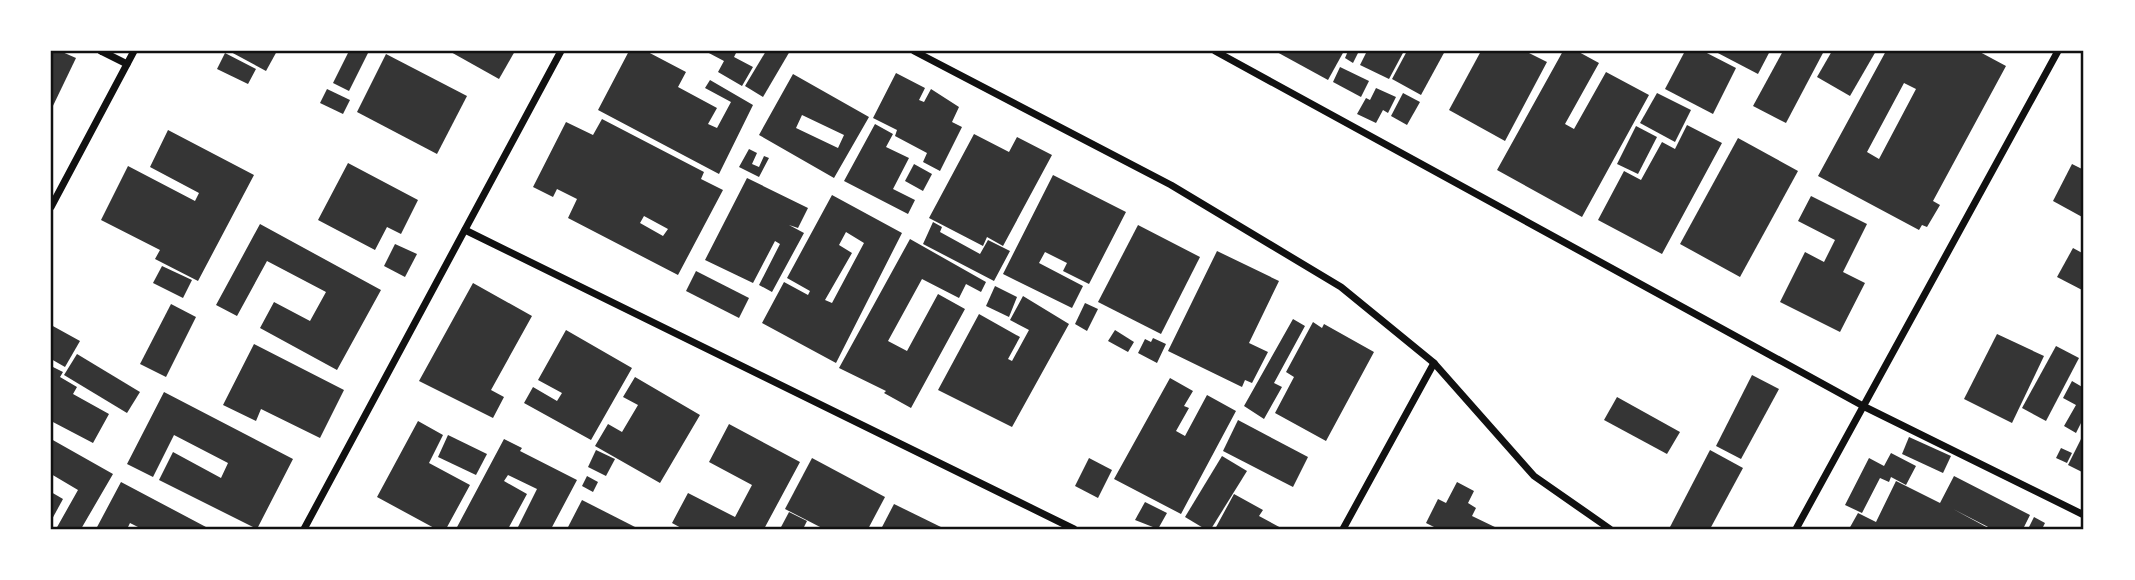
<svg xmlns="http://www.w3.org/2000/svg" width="2135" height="580" font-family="'Public Sans',sans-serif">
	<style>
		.building { fill: #353535; fill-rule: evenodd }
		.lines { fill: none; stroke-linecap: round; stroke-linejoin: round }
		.minor { stroke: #111; stroke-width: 7 }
		.neatline { fill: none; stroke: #111; stroke-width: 2.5 }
	</style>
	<rect width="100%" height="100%" fill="#fff"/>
	<!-- building -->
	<g class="building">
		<path d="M51,51H60L76,58L51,110Z"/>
		<path d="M229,51H277L266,71Z"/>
		<path d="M349,51H369L349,91L333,83Z"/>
		<path d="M449,51H515L499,79Z"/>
		<path d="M629,51H646L686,72L678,87L717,108L708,124L717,128L731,102L705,88L710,80L753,105L719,174L598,110Z"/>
		<path d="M705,51H737L734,57L753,67L742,86L718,72L724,61Z"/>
		<path d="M766,51H790L763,97L745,86Z"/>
		<path d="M1275,51H1344L1328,80Z"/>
		<path d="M1348,51H1359L1353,63L1345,58Z"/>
		<path d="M1367,51H1404L1389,79L1360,65Z"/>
		<path d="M1407,51H1445L1421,95L1392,79Z"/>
		<path d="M1481,51H1525L1547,62L1505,141L1449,110Z"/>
		<path d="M1563,51H1577L1599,63L1565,124L1574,129L1606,72L1649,95L1582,217L1497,170Z"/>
		<path d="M1685,51H1703L1736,68L1713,114L1665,89Z"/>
		<path d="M1714,51H1770L1758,74Z"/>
		<path d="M1783,51H1824L1786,123L1753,106Z"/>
		<path d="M1832,51H1876L1850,96L1817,77Z"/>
		<path d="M1886,51H1978L2006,66L1933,201L1940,205L1927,227L1922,225L1919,230L1818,176ZM1904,83L1916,89L1879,159L1867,152Z"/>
		<path d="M225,53L256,69L248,84L217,69Z"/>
		<path d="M386,54L467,96L437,154L357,112Z"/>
		<path d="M1340,67L1369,81L1361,97L1333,82Z"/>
		<path d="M896,73L925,88L919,100L924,102L931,89L959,107L952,122L962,127L940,171L923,162L927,153L895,136L897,130L873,118Z"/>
		<path d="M793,74L869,117L834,178L759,135ZM802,115L844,135L838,148L796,128Z"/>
		<path d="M1376,88L1396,97L1388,113L1383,110L1376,123L1357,114L1366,98L1370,100Z"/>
		<path d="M327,89L350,100L343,114L320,103Z"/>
		<path d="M1403,93L1420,102L1407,125L1391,116Z"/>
		<path d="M1657,93L1691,110L1675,142L1640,123Z"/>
		<path d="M602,119L704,172L701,179L723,190L678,275L568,218L577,199L557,189L553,197L533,187L566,122L593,135ZM644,216L668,229L663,236L640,223Z"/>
		<path d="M875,124L893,134L886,147L909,158L893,189L915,200L908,214L844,181Z"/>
		<path d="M1687,125L1722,143L1662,254L1598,220L1624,171L1641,180L1662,142L1675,149Z"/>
		<path d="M1636,126L1657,137L1638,174L1617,164Z"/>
		<path d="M168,130L254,175L198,281L155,259L160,250L101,220L128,166L195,201L199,193L150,167Z"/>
		<path d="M974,134L1009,152L1017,137L1052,155L1003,246L987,237L983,246L929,218Z"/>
		<path d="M1738,138L1798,171L1740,277L1680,244Z"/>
		<path d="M749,149L757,153L752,164L759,167L764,156L769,158L759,177L739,167Z"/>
		<path d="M348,163L418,200L401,234L387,227L375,250L318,220Z"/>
		<path d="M914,164L932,174L923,191L905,181Z"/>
		<path d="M2072,164L2084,170V218L2053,201Z"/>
		<path d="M1053,175L1126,212L1089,284L1063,271L1067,263L1045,252L1039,263L1083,286L1072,308L1003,274Z"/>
		<path d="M747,178L808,208L798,228L789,225L804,233L772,292L759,285L780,244L775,241L753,283L705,260Z"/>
		<path d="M832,195L902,233L836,363L762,323L784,282L808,295L810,291L787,278ZM846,232L864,243L832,303L825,300L852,253L839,245Z"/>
		<path d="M1811,196L1867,224L1843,272L1865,283L1840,332L1780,302L1805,252L1824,262L1835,240L1798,221Z"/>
		<path d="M933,222L942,227L940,232L980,254L988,240L1010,251L994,281L923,244Z"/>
		<path d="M260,224L381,290L337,370L260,328L274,302L310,321L326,292L267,261L237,316L216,305Z"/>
		<path d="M1138,225L1200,257L1161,334L1098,302Z"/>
		<path d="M910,239L986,282L981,292L966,284L959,298L922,279L888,341L907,351L938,294L965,309L911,408L884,393L886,391L839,368Z"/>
		<path d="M395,244L417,254L405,277L384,266Z"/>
		<path d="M2073,248L2084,254V291L2057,277Z"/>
		<path d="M1217,251L1279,281L1249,343L1268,352L1252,383L1245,380L1242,387L1168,351Z"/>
		<path d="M162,266L192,280L183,298L153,283Z"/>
		<path d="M696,271L749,298L739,318L686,291Z"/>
		<path d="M473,283L532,316L491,390L504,397L493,418L419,381Z"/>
		<path d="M995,286L1017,297L1009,317L986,306Z"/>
		<path d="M1023,296L1069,324L1012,427L938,390L979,314L1020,337L1008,359L1012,361L1029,330L1010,320Z"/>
		<path d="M1085,303L1098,309L1087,331L1075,324Z"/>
		<path d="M171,304L196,317L166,377L140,364Z"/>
		<path d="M1293,319L1305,326L1274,383L1282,387L1264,419L1244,406Z"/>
		<path d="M1313,322L1322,328L1324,324L1374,352L1326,441L1275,413L1294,377L1286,372Z"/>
		<path d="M51,325L80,341L65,367L51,359Z"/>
		<path d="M566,330L632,368L591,440L524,403L533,387L557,401L562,393L538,380Z"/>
		<path d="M1115,330L1134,342L1128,352L1108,341Z"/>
		<path d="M1997,334L2044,356L2012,423L1964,399Z"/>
		<path d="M1153,338L1166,344L1157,363L1138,353L1145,339L1151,342Z"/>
		<path d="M254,344L344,390L320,438L261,409L256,421L223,405Z"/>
		<path d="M2056,346L2079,358L2046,421L2022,408Z"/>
		<path d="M77,354L140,392L127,413L64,375Z"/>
		<path d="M51,366L63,372L60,377L77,387L73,394L109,414L93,443L51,421Z"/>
		<path d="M1752,375L1779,389L1741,459L1716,446Z"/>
		<path d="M635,377L700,415L660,483L595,446L608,424L622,432L638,405L623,397Z"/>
		<path d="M1170,378L1193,391L1184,406L1189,408L1176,431L1185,436L1207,395L1236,411L1181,514L1114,479Z"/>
		<path d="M2072,381L2084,388V417L2076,433L2064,426L2076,405L2063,398Z"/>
		<path d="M164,392L293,459L257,529L159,480L173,452L221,478L228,463L174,435L153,477L127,464Z"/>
		<path d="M1617,397L1680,432L1667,454L1604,420Z"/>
		<path d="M1238,420L1308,457L1293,487L1223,451Z"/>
		<path d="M418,421L443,435L429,463L470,485L446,529H436L377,497Z"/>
		<path d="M729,424L800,462L764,529H683L672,523L688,493L735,517L752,485L709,462Z"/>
		<path d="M2084,433V473L2068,465Z"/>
		<path d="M448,435L487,454L476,475L438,457Z"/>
		<path d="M1909,437L1951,456L1943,473L1902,454Z"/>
		<path d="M51,439L113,474L81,529H56L78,490L51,474Z"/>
		<path d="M504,439L522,448L520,451L577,480L551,529H517L537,489L508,475L504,481L527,494L508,529H456Z"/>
		<path d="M2061,448L2072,453L2067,463L2056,458Z"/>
		<path d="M596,450L615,459L606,476L588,467Z"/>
		<path d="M1710,450L1743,468L1710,529H1674L1670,527Z"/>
		<path d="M1891,453L1916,466L1906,485L1891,477L1889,482L1880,478L1862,513L1845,505L1869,458L1884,466Z"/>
		<path d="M1222,456L1247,471L1211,529H1205L1185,517Z"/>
		<path d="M812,458L885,497L868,529H824L785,509Z"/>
		<path d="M1089,458L1112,470L1098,498L1075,486Z"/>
		<path d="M587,476L598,482L593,492L582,486Z"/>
		<path d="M1954,476L2030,515L2023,529H1992L1953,509L1990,529H1849L1858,513L1876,522L1896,481L1940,503Z"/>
		<path d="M121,482L206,527L205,529H142L130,523L127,529H96Z"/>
		<path d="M1457,482L1474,491L1468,503L1476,508L1472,516L1499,529H1438L1426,523L1438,499L1446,503Z"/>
		<path d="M51,492L63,499L51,521Z"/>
		<path d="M1234,494L1263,510L1259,516L1283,529H1215Z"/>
		<path d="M582,500L639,529H567Z"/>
		<path d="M1145,502L1167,513L1158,529L1135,520Z"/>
		<path d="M894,504L945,529H881Z"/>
		<path d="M789,512L807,521L803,529H780Z"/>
		<path d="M2034,517L2045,523L2042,529H2028Z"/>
	</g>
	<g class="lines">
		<!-- minor -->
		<g class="minor">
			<path d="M101,51L127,64"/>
			<path d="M914,51L1171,185L1341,287L1434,363L1534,476L1610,529"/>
			<path d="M1215,51L1865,407L2084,515"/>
			<path d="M51,207L134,51"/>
			<path d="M465,230L1074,529"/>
			<path d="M304,529L561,51"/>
			<path d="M1343,529L1434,363"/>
			<path d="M1796,529L2058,51"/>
		</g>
	</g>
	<!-- border -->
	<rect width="2135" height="580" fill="none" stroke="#ffffff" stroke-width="105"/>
	<rect x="52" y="52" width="2030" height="476" class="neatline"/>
</svg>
